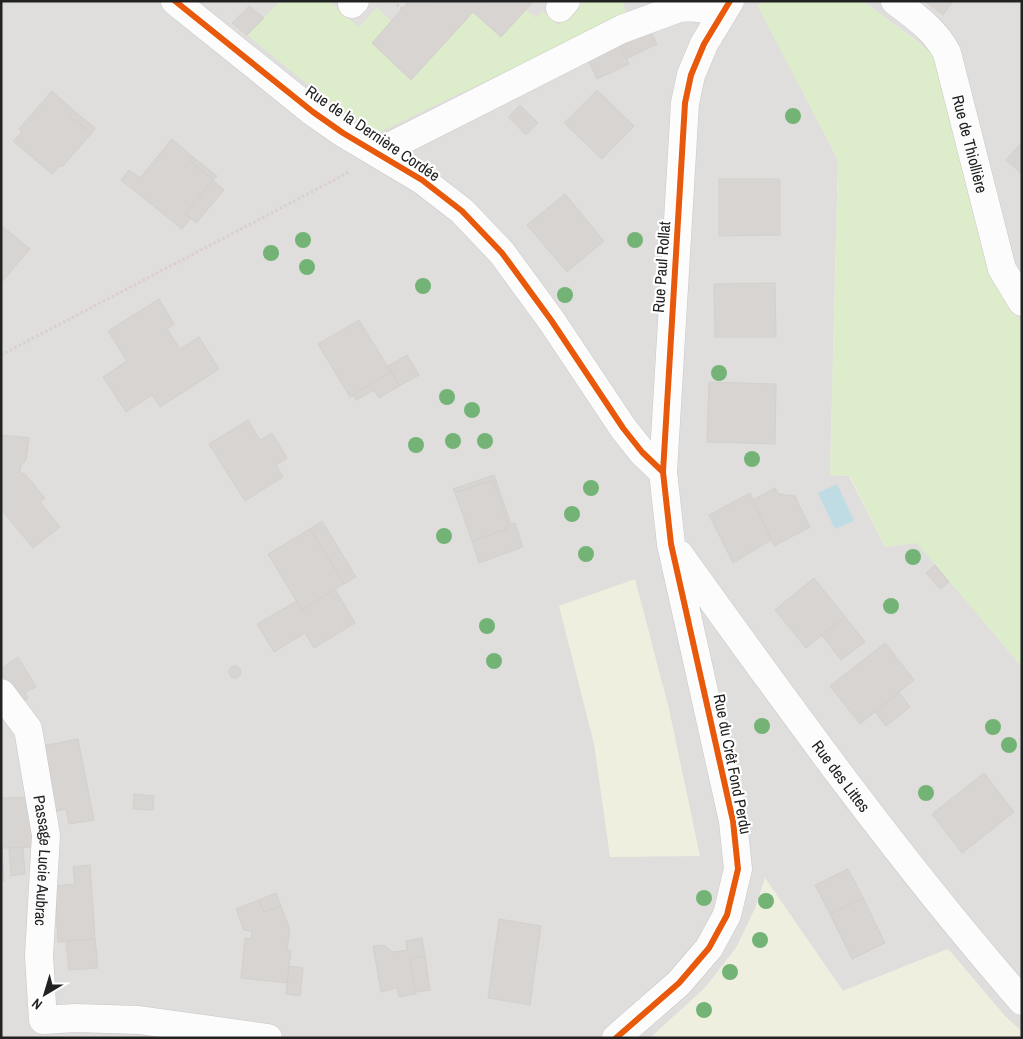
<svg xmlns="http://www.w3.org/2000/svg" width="1023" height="1039" font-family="'Archivo Narrow',sans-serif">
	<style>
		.residential { fill: #dfdedc }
		.farmland { fill: #efefdf }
		.grass { fill: #ddeccb }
		.parking { fill: #e0dfde }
		.water { fill: #bfdbe3 }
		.building { fill: #d7d4d2; stroke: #d3d0cc }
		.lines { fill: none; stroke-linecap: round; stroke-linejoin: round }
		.minor-casing { stroke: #c9c8c7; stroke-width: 29 }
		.path { stroke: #dccecd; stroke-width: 3; stroke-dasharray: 2.5 2.5; stroke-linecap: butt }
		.minor { stroke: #fdfcfc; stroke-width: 28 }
		.cycleway-casing { stroke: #fff; stroke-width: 9 }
		.cycleway { stroke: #e8590c; stroke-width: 6 }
		.tree { fill: #73b476 }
		.labels { text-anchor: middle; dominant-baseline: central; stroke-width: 4.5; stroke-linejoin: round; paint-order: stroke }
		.street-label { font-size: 16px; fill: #222; stroke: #fff }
	</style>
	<rect width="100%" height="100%" fill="#f0eeeb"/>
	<!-- residential -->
	<g class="residential">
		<path d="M1,1H766L758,5L838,160L830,475L849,476L885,547L917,542L1022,667V1032L1004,1015L948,949L843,991L765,879L755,909L736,948L705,988L650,1038H1Z"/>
		<path d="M863,1H1022V324L1002,297L990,269L922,45Z"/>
	</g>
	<!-- farmland -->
	<g class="farmland">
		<path d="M635,579L669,709L700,856L610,857L594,744L559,606Z"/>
		<path d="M765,878L843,991L948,949L1004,1015L1022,1032V1038H650L705,988L736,948L755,909Z"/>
	</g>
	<!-- grass -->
	<g class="grass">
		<path d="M280,1H329L359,27L377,7L391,21L372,43L411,79L473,12L501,37L526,10L536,18L542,11L558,25L579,1H622L627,13L376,134L339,110L247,35Z"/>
		<path d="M766,1H863L932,53L937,66L990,269L1002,297L1022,324V667L917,543L885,547L850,476L830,475L838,160L757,5Z"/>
	</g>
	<!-- parking -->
	<path class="parking" d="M329,1H382L359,27Z"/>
	<!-- water -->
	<path class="water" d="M837,484L854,521L835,529L818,493Z"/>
	<!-- building -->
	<g class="building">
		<path d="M409,1L461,2L534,1L501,37L473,12L411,80L372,43Z"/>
		<path d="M925,1H953L943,15Z"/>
		<path d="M249,6L264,18L247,35L232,23Z"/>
		<path d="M650,30L657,44L626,59L620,45Z"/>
		<path d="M620,45L629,64L597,79L588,60Z"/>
		<path d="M597,90L634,126L602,159L564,123Z"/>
		<path d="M52,91L73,110L69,115L91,134L62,167L60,165L52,174L13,141L22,132L19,129Z"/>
		<path d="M520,105L538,123L526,135L508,117Z"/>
		<path d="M73,110L95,128L91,134L69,115Z"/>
		<path d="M172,139L193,157L190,161L213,180L185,214L190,219L182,229L121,180L129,170L140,178Z"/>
		<path d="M1022,142V174L1006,160Z"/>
		<path d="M193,157L217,176L213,180L190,161Z"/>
		<path d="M719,179H780V235L719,236Z"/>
		<path d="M213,180L224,190L196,223L185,214Z"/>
		<path d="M565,194L604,241L567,272L527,225Z"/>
		<path d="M1,225L30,249L1,283Z"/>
		<path d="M775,283L776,337H715L714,284Z"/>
		<path d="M159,299L174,324L167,329L180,349L199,337L219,369L160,407L152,395L126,412L103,377L127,361L108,331Z"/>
		<path d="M359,320L391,372L350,397L318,344Z"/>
		<path d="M407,355L419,375L399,386L388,366Z"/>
		<path d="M391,372L399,386L379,398L374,390L356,400L353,395Z"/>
		<path d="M709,382L776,384L775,444L707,442Z"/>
		<path d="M248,420L260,440L272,433L287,458L276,465L283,477L245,501L209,444Z"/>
		<path d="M1,435L29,438L26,460L21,465L20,473L25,474L45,498L40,502L60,527L33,548L1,509Z"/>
		<path d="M494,475L511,524L515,523L523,547L479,563L472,541L509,528L493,480L455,493L453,489Z"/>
		<path d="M493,480L509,528L472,541L455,493Z"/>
		<path d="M775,488L779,494L795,496L810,527L774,546L753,500Z"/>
		<path d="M750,493L771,540L733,563L709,515Z"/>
		<path d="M322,521L356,577L344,584L310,529Z"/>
		<path d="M310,529L344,584L302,610L268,554Z"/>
		<path d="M935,565L949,582L940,589L926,573Z"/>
		<path d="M814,578L845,617L806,648L775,610Z"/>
		<path d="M335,589L355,623L314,648L305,633L274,652L257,624L297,601L302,610Z"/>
		<path d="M845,617L865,642L841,660L822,635Z"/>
		<path d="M885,643L914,680L860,724L830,686Z"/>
		<path d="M18,657L36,687L25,692L28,699L21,701L1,678V669Z"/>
		<circle cx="235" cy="672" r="6"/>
		<path d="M899,692L910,707L886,726L875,712Z"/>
		<path d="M78,739L94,820L69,824L66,809L54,812L42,746Z"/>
		<path d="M984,773L1014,812L962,853L932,814Z"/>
		<path d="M134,794L154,796L153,810L133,809Z"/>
		<path d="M35,797L36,847L2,848L4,881H1V798Z"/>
		<path d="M23,847L25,874L11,876L9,848Z"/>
		<path d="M90,865L95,939L58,942L55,886L75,884L73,867Z"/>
		<path d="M848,869L863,898L830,914L815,885Z"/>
		<path d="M276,893L281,906L264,912L259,900Z"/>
		<path d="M863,898L885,943L852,959L830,914Z"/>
		<path d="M259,900L264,912L281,906L290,930L287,950L291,951L287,983L241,978L245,938L251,939L252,931L244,930L236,909Z"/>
		<path d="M499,919L541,926L530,1005L488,998Z"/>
		<path d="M422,938L425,956L410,959L416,994L399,997L397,988L381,992L373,946L384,945L393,952L407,950L406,941Z"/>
		<path d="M95,939L98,968L69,970L66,941Z"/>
		<path d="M425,956L430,990L416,992L410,959Z"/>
		<path d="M289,966L303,968L300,996L286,994Z"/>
	</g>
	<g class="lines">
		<!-- minor casing -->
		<g class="minor-casing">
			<g id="minor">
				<path d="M175,1L313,112L343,133L422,180L462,211L502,253L551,320L623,428L642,452L663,472"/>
				<path id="s1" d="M895,1C915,16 936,31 947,53L1002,269L1022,302"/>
				<path d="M352,4L355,1"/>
				<path d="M560,8L566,1"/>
				<path d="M377,153L622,29L679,8C694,6 708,9 722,13"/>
				<path id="s2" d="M679,554C789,707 898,859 1022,1001"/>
				<path id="s3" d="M1,693L28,729L46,835L39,956L43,1020L75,1018L139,1020L268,1038"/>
				<path d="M616,1038L679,983L709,948L727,915L738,869L733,821L671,544L663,472L685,103L691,75L704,44L730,1"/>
			</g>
		</g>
		<!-- path -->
		<g class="path">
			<path d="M393,1L402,9"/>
			<path d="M1,355L338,178L348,172"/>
		</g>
		<!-- minor -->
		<use href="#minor" class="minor"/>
		<!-- cycleway casing -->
		<g class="cycleway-casing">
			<g id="cycleway">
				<path d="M175,1L313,112L343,133L422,180L462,211L502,253L551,320L623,428L642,452L663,472"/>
				<path d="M616,1038L679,983L709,948L727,915L738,869L733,821L671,544L663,472L685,103L691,75L704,44L730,1"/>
			</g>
		</g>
		<!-- cycleway -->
		<use href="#cycleway" class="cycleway"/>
	</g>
	<!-- trees -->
	<g class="tree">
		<circle cx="793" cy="116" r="8"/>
		<circle cx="303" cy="240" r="8"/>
		<circle cx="635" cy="240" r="8"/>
		<circle cx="271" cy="253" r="8"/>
		<circle cx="307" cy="267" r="8"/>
		<circle cx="423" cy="286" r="8"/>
		<circle cx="565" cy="295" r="8"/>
		<circle cx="719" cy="373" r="8"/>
		<circle cx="447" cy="397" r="8"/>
		<circle cx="472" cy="410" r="8"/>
		<circle cx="453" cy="441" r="8"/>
		<circle cx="485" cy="441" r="8"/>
		<circle cx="416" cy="445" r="8"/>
		<circle cx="752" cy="459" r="8"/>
		<circle cx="591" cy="488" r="8"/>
		<circle cx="572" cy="514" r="8"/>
		<circle cx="444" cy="536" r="8"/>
		<circle cx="586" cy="554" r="8"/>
		<circle cx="913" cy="557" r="8"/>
		<circle cx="891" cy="606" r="8"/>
		<circle cx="487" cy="626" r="8"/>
		<circle cx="494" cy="661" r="8"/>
		<circle cx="762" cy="726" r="8"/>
		<circle cx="993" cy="727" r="8"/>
		<circle cx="1009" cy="745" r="8"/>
		<circle cx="926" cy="793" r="8"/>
		<circle cx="704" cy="898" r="8"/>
		<circle cx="766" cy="901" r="8"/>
		<circle cx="760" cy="940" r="8"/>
		<circle cx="730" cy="972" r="8"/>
		<circle cx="704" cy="1010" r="8"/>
	</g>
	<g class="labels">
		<!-- street labels -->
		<g class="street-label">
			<text transform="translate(373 133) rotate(34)">Rue de la Dernière Cordée</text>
			<text stroke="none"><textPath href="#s1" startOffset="168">Rue de Thiollière</textPath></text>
			<text transform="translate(661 267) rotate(-86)">Rue Paul Rollat</text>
			<text transform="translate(733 764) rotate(79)">Rue du Crêt Fond Perdu</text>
			<text stroke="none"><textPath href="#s2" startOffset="275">Rue des Littes</textPath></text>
			<text stroke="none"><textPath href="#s3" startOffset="178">Passage Lucie Aubrac</textPath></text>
		</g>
	</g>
	<!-- border -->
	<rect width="1023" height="1039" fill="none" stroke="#222222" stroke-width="5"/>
	<!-- north arrow -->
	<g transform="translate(45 994) rotate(218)" stroke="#ffffff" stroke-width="4" paint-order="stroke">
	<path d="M0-4L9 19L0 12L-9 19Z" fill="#222222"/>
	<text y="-8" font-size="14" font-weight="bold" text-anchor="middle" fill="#222222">N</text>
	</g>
</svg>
